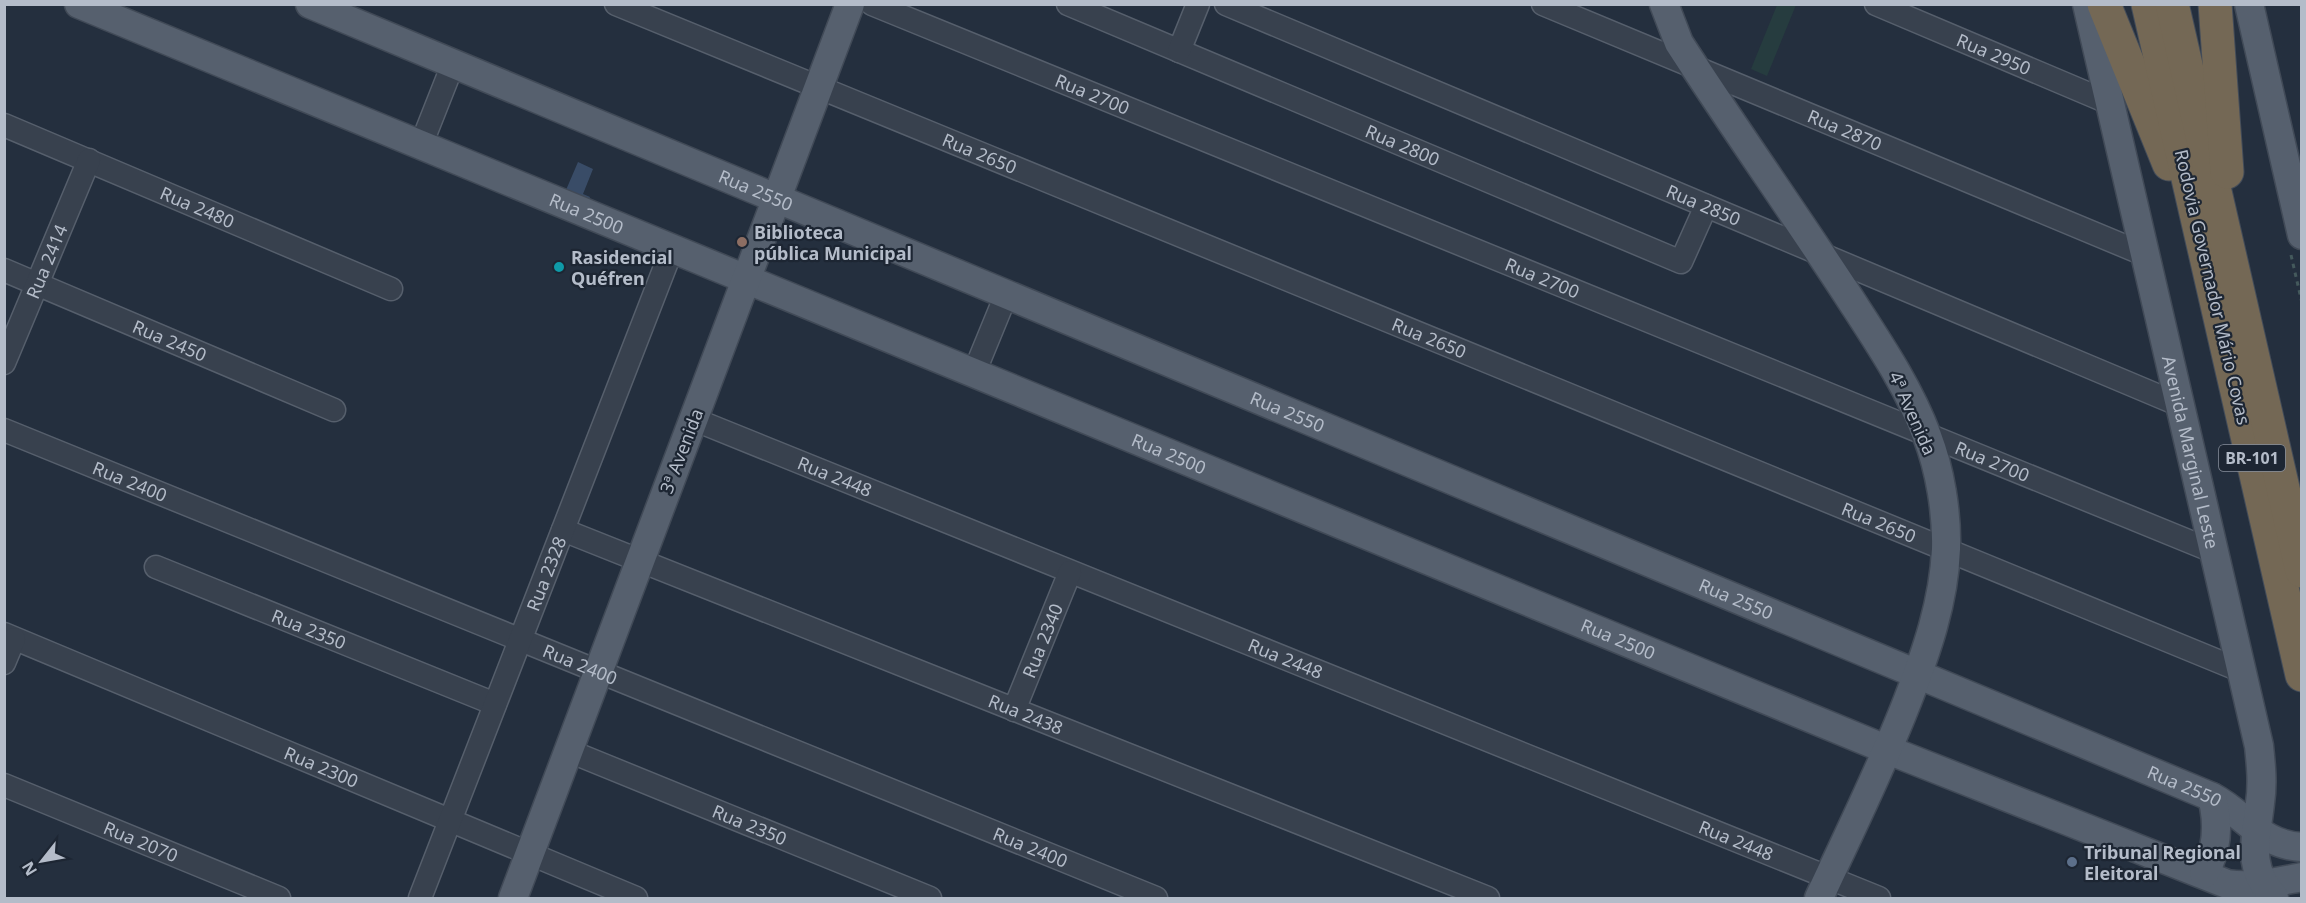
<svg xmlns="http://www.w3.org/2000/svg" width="2306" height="903" font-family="'Noto Sans',sans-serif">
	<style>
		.green { fill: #263c3f }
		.water { fill: #394c67 }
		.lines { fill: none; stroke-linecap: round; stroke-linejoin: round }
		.minor-casing { stroke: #565f6c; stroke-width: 25 }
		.major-casing { stroke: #414a57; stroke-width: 31 }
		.highway-casing { stroke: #434c59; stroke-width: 35 }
		.path { stroke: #44595c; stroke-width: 3; stroke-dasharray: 4.5 4.5; stroke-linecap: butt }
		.minor { stroke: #38414e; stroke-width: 22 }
		.major { stroke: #56606e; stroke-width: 28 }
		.highway { stroke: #746855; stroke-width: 33 }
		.education-dot { fill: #8d6e63; stroke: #1d2633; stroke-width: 2 }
		.culture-dot { fill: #0f9aa8; stroke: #1d2633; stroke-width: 2 }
		.service-dot { fill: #5c6f8a; stroke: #1d2633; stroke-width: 2 }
		.labels { text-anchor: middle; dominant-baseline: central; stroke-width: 4.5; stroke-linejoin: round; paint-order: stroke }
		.shield { fill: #1d2633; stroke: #878f9c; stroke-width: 1.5 }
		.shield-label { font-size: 16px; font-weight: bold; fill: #b4bcc9 }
		.street-label { font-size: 18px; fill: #b4bcc9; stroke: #1d2633 }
		.poi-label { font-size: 18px; font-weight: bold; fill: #b4bcc9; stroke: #1d2633; text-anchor: start }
	</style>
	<rect width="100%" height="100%" fill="#242f3e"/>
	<!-- green -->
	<path class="green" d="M1777,5H1796L1767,76L1751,69Z"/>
	<!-- water -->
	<path class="water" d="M578,162L593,169L583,194L590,197L586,207L563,197Z"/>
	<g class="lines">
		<!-- minor casing -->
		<g class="minor-casing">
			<g id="minor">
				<path id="s1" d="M616,4L2242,671"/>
				<path id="s2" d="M872,4L2215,552"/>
				<path id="s3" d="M1068,4L1681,262L1706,206"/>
				<path id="s4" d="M1226,4L2180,405"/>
				<path id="s5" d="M1543,4L2146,255"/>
				<path id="s6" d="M1876,4L2110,103"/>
				<path d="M1179,51L1198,4"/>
				<path id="s7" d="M4,125L391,289"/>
				<path d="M421,145L453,64"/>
				<path id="s8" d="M4,270L334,410"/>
				<path id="s9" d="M4,363L89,160"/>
				<path d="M974,373L1006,295"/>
				<path id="s10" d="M693,419L1879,898"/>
				<path id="s11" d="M4,430L1156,898"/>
				<path id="s12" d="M563,530L1488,898"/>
				<path id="s13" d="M156,567L495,704"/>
				<path id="s14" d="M4,634L636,898"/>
				<path d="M4,663L14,639"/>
				<path id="s15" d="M1014,710L1070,572"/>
				<path id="s16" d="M569,751L930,898"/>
				<path id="s17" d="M4,785L279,898"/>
				<path id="s18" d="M420,898L672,249"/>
			</g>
		</g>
		<!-- major casing -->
		<g class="major-casing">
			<g id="major">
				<path id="s19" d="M79,4L1888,750L2227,884C2254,888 2276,882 2302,877"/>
				<path id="s20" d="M310,4L2212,797C2245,814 2260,845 2302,847"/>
				<path d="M1664,4L1679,43C1734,128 1792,210 1847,294C1876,339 1908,385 1927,436C1940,470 1947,512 1946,549C1944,602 1926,653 1907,702C1881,769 1849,833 1819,898"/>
				<path id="s21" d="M2087,4L2259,746C2261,765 2263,784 2260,803C2256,840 2246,867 2274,897"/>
				<path d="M2249,4L2302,235"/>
				<path d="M2204,874C2218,849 2219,824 2212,797"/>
				<path d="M513,898L850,4"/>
			</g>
		</g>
		<!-- highway casing -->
		<g class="highway-casing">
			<g id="highway">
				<path d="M2104,4L2169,164"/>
				<path d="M2148,4L2302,675"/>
				<path d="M2172,4L2302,571"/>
				<path d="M2215,4L2227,172"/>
			</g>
		</g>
		<!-- path -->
		<path class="path" d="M2291,255L2302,303"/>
		<!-- minor -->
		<use href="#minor" class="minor"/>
		<!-- major -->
		<use href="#major" class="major"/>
		<!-- highway -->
		<use href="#highway" class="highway"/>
	</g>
	<!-- markers -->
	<circle class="education-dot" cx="742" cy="242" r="6"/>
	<circle class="culture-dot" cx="559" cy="267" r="6"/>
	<circle class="service-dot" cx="2072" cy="862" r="6"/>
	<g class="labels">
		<!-- shield labels -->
		<rect class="shield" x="2219" y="445" width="66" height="26" rx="4.5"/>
		<g class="shield-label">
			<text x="2252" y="458">BR-101</text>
		</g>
		<!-- street labels -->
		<g class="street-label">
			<text stroke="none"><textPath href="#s6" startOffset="128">Rua 2950</textPath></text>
			<text stroke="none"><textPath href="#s2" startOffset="238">Rua 2700</textPath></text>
			<text stroke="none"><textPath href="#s5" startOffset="327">Rua 2870</textPath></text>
			<text stroke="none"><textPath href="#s3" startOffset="363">Rua 2800</textPath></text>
			<text stroke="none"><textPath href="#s1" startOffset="393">Rua 2650</textPath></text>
			<text stroke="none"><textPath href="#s20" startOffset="483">Rua 2550</textPath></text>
			<text stroke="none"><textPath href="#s4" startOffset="518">Rua 2850</textPath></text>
			<text stroke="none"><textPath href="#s7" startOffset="210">Rua 2480</textPath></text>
			<text stroke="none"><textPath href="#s19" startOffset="549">Rua 2500</textPath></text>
			<text stroke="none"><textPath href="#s9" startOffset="110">Rua 2414</textPath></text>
			<text stroke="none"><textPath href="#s2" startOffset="724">Rua 2700</textPath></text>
			<text transform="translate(2213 287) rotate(77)">Rodovia Governador Mário Covas</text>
			<text stroke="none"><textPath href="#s1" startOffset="879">Rua 2650</textPath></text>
			<text stroke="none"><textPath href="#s8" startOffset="180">Rua 2450</textPath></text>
			<text stroke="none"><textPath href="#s20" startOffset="1059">Rua 2550</textPath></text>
			<text transform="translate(1913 413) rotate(66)">4ª Avenida</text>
			<text transform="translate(681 451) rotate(-69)">3ª Avenida</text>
			<text stroke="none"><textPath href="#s19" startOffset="1179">Rua 2500</textPath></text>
			<text stroke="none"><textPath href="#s21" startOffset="460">Avenida Marginal Leste</textPath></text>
			<text stroke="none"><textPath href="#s2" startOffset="1210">Rua 2700</textPath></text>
			<text stroke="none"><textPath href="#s10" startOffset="153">Rua 2448</textPath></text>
			<text stroke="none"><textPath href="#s11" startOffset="136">Rua 2400</textPath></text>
			<text stroke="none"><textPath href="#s1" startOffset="1365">Rua 2650</textPath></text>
			<text stroke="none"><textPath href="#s18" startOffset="348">Rua 2328</textPath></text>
			<text stroke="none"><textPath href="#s20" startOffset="1545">Rua 2550</textPath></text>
			<text stroke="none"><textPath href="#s13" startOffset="165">Rua 2350</textPath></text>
			<text stroke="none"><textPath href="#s19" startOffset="1665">Rua 2500</textPath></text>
			<text stroke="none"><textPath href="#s15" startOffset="75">Rua 2340</textPath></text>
			<text stroke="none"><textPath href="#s10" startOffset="639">Rua 2448</textPath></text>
			<text stroke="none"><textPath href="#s11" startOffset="622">Rua 2400</textPath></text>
			<text stroke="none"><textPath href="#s12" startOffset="498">Rua 2438</textPath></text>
			<text stroke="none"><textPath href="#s14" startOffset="344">Rua 2300</textPath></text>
			<text stroke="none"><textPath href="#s20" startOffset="2031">Rua 2550</textPath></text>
			<text stroke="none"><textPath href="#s16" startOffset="195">Rua 2350</textPath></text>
			<text stroke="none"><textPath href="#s10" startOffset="1125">Rua 2448</textPath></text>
			<text stroke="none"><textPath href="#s17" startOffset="148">Rua 2070</textPath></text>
			<text stroke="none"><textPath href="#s11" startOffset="1108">Rua 2400</textPath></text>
		</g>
		<!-- poi labels -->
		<g class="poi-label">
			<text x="754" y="232">Biblioteca<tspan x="754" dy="21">pública Municipal</tspan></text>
			<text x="571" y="257">Rasidencial<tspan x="571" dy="21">Quéfren</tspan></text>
			<text x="2084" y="852">Tribunal Regional<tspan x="2084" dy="21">Eleitoral</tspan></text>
		</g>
	</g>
	<!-- border -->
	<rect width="2306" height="903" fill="none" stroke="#b4bcc9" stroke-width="12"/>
	<!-- north arrow -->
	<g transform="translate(42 861) rotate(239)" stroke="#1d2633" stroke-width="4.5" paint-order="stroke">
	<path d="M0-4.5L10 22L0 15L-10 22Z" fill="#b4bcc9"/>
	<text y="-9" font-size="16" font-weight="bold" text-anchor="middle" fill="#b4bcc9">N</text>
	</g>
</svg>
